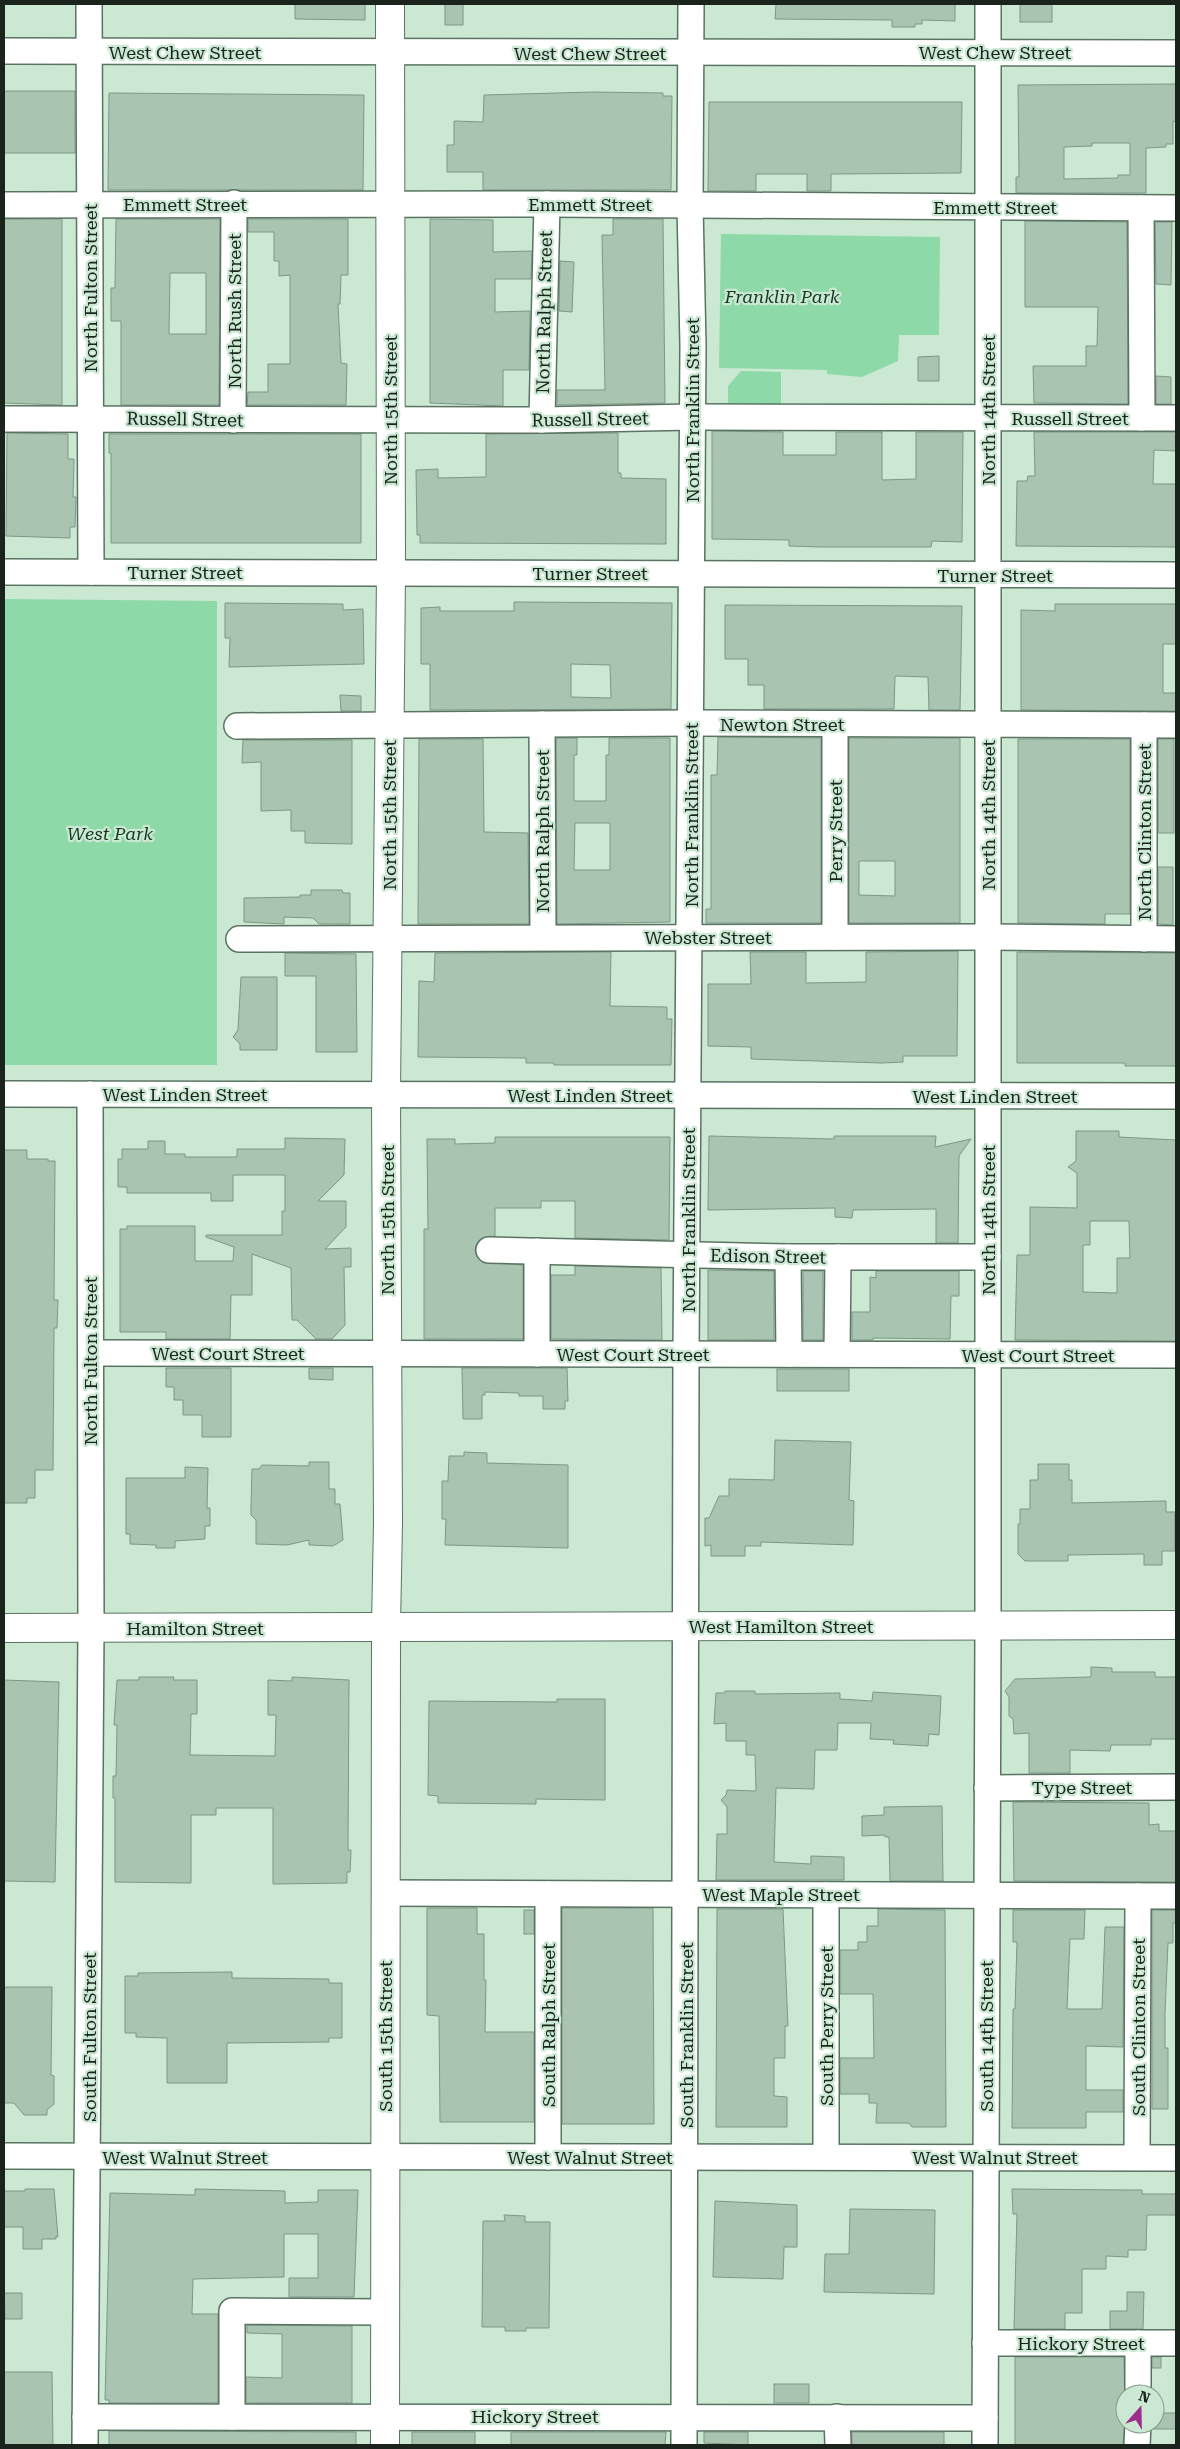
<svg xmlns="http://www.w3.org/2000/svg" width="1180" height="2449" font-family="'Roboto Serif',serif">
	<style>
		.green { fill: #8dd9a7 }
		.building { fill: #a9c5b1; stroke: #7d9885; fill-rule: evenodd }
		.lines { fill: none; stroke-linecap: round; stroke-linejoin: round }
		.minor-casing { stroke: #5a7462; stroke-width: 28 }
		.major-casing { stroke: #5a7462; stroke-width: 30 }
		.minor { stroke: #fff; stroke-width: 25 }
		.major { stroke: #fff; stroke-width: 28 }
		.labels { text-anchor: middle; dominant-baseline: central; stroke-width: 4.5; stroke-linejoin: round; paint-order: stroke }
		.street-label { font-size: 18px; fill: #1a241d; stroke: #cbe8d3 }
		.park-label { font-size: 18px; font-style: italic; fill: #143923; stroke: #cbe8d3 }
	</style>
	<rect width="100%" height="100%" fill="#cbe8d3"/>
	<!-- green -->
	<g class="green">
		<path d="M721,234L940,237L939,335H899L898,361L862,377L827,374V370L719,368Z"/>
		<path d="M741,371L781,372V405L728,406V386Z"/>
		<path d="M4,599L217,601V1065H4Z"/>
	</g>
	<!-- building -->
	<g class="building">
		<path d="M295,4H365V20L295,19Z"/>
		<rect x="445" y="4" width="18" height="21"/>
		<path d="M776,4H955V21L922,20V24H915V27H892V20L775,19Z"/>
		<rect x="1020" y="4" width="32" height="18"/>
		<path d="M1176,84V122L1173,121V144H1166V147L1146,148V193H1016V177H1019L1018,85ZM1092,143H1130V175H1118V178L1064,179V147L1092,146Z"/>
		<rect x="4" y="91" width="71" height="62"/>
		<path d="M593,92L663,93V96H672L671,190H483V172H447V145H454V121L483,122L484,95Z"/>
		<path d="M109,93L364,95L363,190H108Z"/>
		<path d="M709,102H962L961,173L831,174V191H807V174H756V191H708Z"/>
		<path d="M4,219H62V405L4,403Z"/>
		<path d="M116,219H220L219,405H121V321H111V288H115ZM170,273H206V334H169Z"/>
		<path d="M248,219H348V275H341L340,304H338L341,363L347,364L346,405H247L248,392H268V364H290V275L279,276V261H274V232H248Z"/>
		<path d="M430,219L493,220V252L532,251L531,279H495V312L530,311L529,370H503V406L430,403Z"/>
		<path d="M613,219H663L665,403L557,405V390H605L602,235H613Z"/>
		<path d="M1025,221L1127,222L1128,404L1034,403L1033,366H1086V346H1097L1098,307H1025Z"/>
		<path d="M1155,222H1172L1171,285L1156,284Z"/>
		<path d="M560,261L574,262L572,312L559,311Z"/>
		<path d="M939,356V381H918V357Z"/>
		<path d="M1156,376L1171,377V404H1156Z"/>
		<path d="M712,431L783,432V455H836V432H882V480L916,479V432H963L962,542L932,541L931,547H821L789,546V540L712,539Z"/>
		<path d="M1034,432H1176V451L1154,450L1153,484H1176V547L1016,546L1017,481H1027L1028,476H1035Z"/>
		<path d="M7,433L68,434V459H74L73,497H76L75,527H70V538L6,536Z"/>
		<path d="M618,433V473H621V478L666,479V544L420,543V535H417L416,470L438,469V478L486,477V434Z"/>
		<path d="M109,434H361V543H111V453H109Z"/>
		<path d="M514,602L672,603L671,709L430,710V664H421V608L440,607V611H514ZM571,664L610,665L611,698L571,697Z"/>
		<path d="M225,603L343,604V610L363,609L364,664L229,667L230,638H225Z"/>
		<path d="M1055,604H1176V644H1163V693H1176V711L1021,710V610L1055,611Z"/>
		<path d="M725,605L962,606L960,710H929L928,677L895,676L894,709H764V685H748V659H725Z"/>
		<path d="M340,695L361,696V711H341Z"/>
		<path d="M718,737L821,738V923H706V909H711V775H717Z"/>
		<path d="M556,738H577V755H574V801H606V755H609V738H670V922L557,924ZM575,823H610V870H574Z"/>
		<path d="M849,738H960V923H849ZM859,861H895V896L859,895Z"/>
		<path d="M419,739H483L484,832L528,833L529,924H418Z"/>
		<path d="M1018,739H1130V914H1105V924L1018,923Z"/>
		<rect x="1158" y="739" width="16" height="94"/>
		<path d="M243,740H352V844L305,843V831H291V810L261,811V762L242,763Z"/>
		<path d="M1158,867H1173V925L1158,924Z"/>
		<path d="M311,890H342L343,893H350V924H319L313,918L284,917V924L244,922V898L300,897V895H311Z"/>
		<path d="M958,951L957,1056H903V1062L882,1063L751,1059V1047L708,1046V984H751L750,952H806V983L866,982V952Z"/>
		<path d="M611,952L610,1006L667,1007V1019H672L671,1065H554V1063H526V1058L418,1057L419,981L434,982L435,953Z"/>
		<path d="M1017,952L1176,953V1066H1125V1063H1017Z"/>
		<path d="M285,953L356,954L357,1052H316V976H285Z"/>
		<path d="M241,977H277V1050H240V1044L233,1037L238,1030Z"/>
		<path d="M1076,1131H1119V1137L1176,1140V1341L1015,1340L1017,1255H1030V1207L1077,1208V1173L1068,1167L1076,1161ZM1090,1221H1129L1130,1258H1117V1293L1083,1292V1245H1090Z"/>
		<path d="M709,1136L834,1139V1136H936L935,1147L971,1139L959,1156L958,1243H936V1209L853,1210L852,1218L835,1217V1208L708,1210Z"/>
		<path d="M495,1137H670L669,1240L575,1238V1201H541V1208H495V1236L482,1238L477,1243L475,1250L477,1257L482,1262L523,1265V1339H424V1229H428L427,1139H455V1144L495,1143Z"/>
		<path d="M285,1138L345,1139L344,1175L318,1201H346V1227L325,1249L351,1248V1267H344L345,1325L332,1339H316L297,1320H292L291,1268L252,1254V1295H231L230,1339H166V1332H120V1229H127V1226H195V1261H233L234,1247L206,1237V1235H282V1211H285V1175H233V1201H211V1193H127V1187H118V1159H122V1149H148V1141H165V1154H185V1157H237V1149H285Z"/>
		<path d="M4,1150H27V1159H48V1161H55L54,1300H58L57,1328H54L53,1470H35V1498H27V1503H4Z"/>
		<path d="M575,1266L661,1268L662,1340L551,1339V1275H575Z"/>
		<path d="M708,1270L774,1271V1340H708Z"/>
		<rect x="803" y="1271" width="20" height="69"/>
		<path d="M876,1271H959V1296H951L950,1339L873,1338V1340H852V1312H870V1277L876,1278Z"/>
		<path d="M166,1368H231V1437H202V1415H183V1400H174V1387H166Z"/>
		<path d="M309,1368H333V1380L309,1379Z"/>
		<path d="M462,1368H567L568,1401H565V1409H543V1396H519V1393L485,1392V1395H482V1419H463Z"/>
		<rect x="777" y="1369" width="72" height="22"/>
		<path d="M775,1440L851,1442L849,1500L854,1501L853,1545L761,1542V1546H745V1556H711V1545L705,1546V1518H709L719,1496H729V1479L774,1480Z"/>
		<path d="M464,1452L487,1453V1463L568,1465V1548L445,1545L446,1519H442V1481H448L449,1456H464Z"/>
		<path d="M309,1462H329V1489H335V1504H340L343,1540L333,1546L309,1545V1540L287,1545L256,1544V1520L251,1515V1507L252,1469H259L262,1465L309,1466Z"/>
		<path d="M1038,1464H1069V1480H1072V1503L1166,1501V1512H1175V1551H1162V1565H1144V1554L1068,1555V1561H1025L1018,1554V1524H1020V1509H1030V1480H1038Z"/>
		<path d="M185,1467L208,1468L207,1508H210V1526H205V1539L175,1541V1548H156V1545L130,1544V1534H126V1478H185Z"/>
		<path d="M1091,1667L1112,1668V1672H1155V1677H1176V1739H1151V1745H1111L1110,1751L1070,1750V1773H1029V1733L1014,1734L1013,1719L1009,1716V1697L1005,1691L1015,1679L1091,1677Z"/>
		<path d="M139,1677H174L173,1680H197V1714H191L190,1755L275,1756L276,1715H268V1680L292,1681V1677L349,1680L348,1850H351L350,1872H347V1883L273,1884V1808H216V1815H191V1883L115,1882V1798H113V1776H116L117,1725H114L117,1680H139Z"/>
		<path d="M4,1680L59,1682L55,1882L4,1881Z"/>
		<path d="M725,1691H755V1694L840,1693V1699L872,1701L873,1692L941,1696L939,1735L929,1734L928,1746L893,1744L894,1740L870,1739L871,1723H838L837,1750H815L814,1789L776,1788L774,1862L811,1864V1856L844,1857V1880H716L717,1834H727V1807L721,1800L726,1795L727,1790L756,1791L755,1755H746V1741H726V1723L714,1724L716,1693H725Z"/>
		<path d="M557,1699H605V1800L536,1799V1804L438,1803V1796L428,1795L429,1701L557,1702Z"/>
		<path d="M1013,1802L1149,1803V1825L1159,1824V1831H1176V1882L1014,1881Z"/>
		<path d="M942,1806L943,1881H890L889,1837H885V1835L862,1836V1816L884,1815V1807Z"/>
		<path d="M427,1908H477V1934H484V1980H486L485,2032H534V2122H440L439,2016L427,2015Z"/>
		<path d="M562,1908H653L654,2124H562Z"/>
		<path d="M717,1909H783L788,2026H785V2058H774V2096L787,2097V2127H716Z"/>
		<path d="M878,1909L945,1910L946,2127H912L909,2123H876L877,2103H869V2094H840V2058H874L873,1994H840V1950H858V1942H867V1926H878Z"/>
		<rect x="524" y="1910" width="10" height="24"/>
		<path d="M1013,1910H1085L1084,1939H1070L1067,2009H1102L1105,1927H1124L1123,2047L1086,2046V2090H1123V2112H1086V2128H1012L1013,2009H1015L1017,1942H1013Z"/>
		<path d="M1152,1910H1176V1923H1173V1943H1168L1165,2013V2048H1168V2109H1152Z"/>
		<path d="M232,1972V1978L329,1979V1983H342V2038H329V2042L227,2043V2083H167V2038L136,2037V2033H125V1976H138V1973Z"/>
		<path d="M4,1987H52L51,2075L54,2076V2104L47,2110V2115H24L14,2103H4Z"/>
		<path d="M25,2189H54L58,2237L56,2236V2239H42V2249H23V2227H4V2191H25Z"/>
		<path d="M195,2189L285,2191V2203L318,2202V2190H358L354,2297H289V2278H318V2234H284V2277L193,2279L192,2314H218V2403H109V2400H105L110,2193L195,2195Z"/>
		<path d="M1012,2189L1129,2190H1142V2194H1176V2215H1147L1146,2250H1128V2257L1106,2256V2269H1082V2313H1065V2329H1014L1017,2214H1013Z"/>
		<path d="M715,2201L797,2205V2247H784L783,2279L713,2277Z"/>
		<path d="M850,2209L935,2210L934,2294L824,2292L825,2254H849Z"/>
		<path d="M504,2215L525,2216V2222H550L549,2328H526V2331H505V2327H482L483,2221H505Z"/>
		<path d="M1127,2292H1144L1143,2329H1110V2311H1127Z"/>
		<path d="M4,2293H22V2319H5Z"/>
		<path d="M247,2325L352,2326V2403H246V2377L282,2378V2334L247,2333Z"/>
		<path d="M1015,2357H1124L1125,2419L1123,2445H1015Z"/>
		<rect x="1152" y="2357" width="9" height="11"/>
		<path d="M4,2372H52L53,2445H4Z"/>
		<rect x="774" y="2384" width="35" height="19"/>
		<path d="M1155,2413H1176V2429H1152V2424H1155Z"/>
		<path d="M109,2431L356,2432V2445H109Z"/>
		<rect x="412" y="2432" width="63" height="13"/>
		<path d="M511,2432H666L665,2445H511Z"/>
		<path d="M704,2432H748V2445L704,2443Z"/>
		<rect x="852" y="2432" width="92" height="13"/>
	</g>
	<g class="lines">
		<!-- minor casing -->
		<g class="minor-casing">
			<g id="minor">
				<path d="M89,4L91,572"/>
				<path d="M4,51L1176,53"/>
				<path d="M4,205L547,204L1176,208"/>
				<path d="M1141,208L1142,418"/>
				<path d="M4,419L542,420L692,417L1176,418"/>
				<path d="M233,420L234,203"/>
				<path d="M542,420L547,204"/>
				<path d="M4,572L1176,575"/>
				<path d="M542,724L543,937"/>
				<path d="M835,724V937"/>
				<path d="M1144,725V939"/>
				<path d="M237,726L691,723L1176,725"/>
				<path d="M239,939L988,937L1176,939"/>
				<path d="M4,1094L1176,1096"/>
				<path d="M489,1250L788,1257H988"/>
				<path d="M788,1257L789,1354"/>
				<path d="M91,1353L1176,1355"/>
				<path d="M537,1354V1251"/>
				<path d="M837,1354L838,1257"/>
				<path d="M987,1788L1176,1787"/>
				<path d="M386,1893L1176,1896"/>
				<path d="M826,1895V2157"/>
				<path d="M4,2156L1176,2158"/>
				<path d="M548,2157V1894"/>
				<path d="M1137,2157L1138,1896"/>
				<path d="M985,2343H1176"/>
				<path d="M1138,2394V2343"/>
				<path d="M85,2417L985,2418"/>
				<path d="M232,2417V2311L385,2312"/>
				<path d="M837,2417L838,2445"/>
				<path d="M85,2445L91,1629L90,1094"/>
				<path d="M684,2445L686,1354L693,346L690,205L691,4"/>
				<path d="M985,2445L988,1627V4"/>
				<path d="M1137,2445L1138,2424"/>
			</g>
		</g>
		<!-- major casing -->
		<g class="major-casing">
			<g id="major">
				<path d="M4,1628L1176,1625"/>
				<path d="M385,2445L386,1626L388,1523L386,1095L391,573L390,4"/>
			</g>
		</g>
		<!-- minor -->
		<use href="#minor" class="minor"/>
		<!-- major -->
		<use href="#major" class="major"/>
	</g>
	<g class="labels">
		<!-- street labels -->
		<g class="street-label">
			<text x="185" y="52">West Chew Street</text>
			<text x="995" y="52">West Chew Street</text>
			<text x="590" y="53">West Chew Street</text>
			<text x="185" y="204">Emmett Street</text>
			<text x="590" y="204">Emmett Street</text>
			<text x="995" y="207">Emmett Street</text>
			<text transform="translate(90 288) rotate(-90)">North Fulton Street</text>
			<text transform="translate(234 311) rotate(-90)">North Rush Street</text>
			<text transform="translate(544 312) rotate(-89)">North Ralph Street</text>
			<text transform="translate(390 410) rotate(-90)">North 15th Street</text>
			<text transform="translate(692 410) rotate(-90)">North Franklin Street</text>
			<text transform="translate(988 410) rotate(-90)">North 14th Street</text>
			<text x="1070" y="418">Russell Street</text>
			<text transform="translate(185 419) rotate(1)">Russell Street</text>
			<text transform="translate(590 419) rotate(-1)">Russell Street</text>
			<text x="185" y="572">Turner Street</text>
			<text x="590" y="573">Turner Street</text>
			<text x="995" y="575">Turner Street</text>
			<text x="782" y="724">Newton Street</text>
			<text transform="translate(389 815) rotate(-90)">North 15th Street</text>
			<text transform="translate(691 815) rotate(-90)">North Franklin Street</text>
			<text transform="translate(988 815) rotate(-90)">North 14th Street</text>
			<text transform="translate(542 831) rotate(-90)">North Ralph Street</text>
			<text transform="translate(835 831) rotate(-90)">Perry Street</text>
			<text transform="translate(1144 832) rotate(-90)">North Clinton Street</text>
			<text x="708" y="937">Webster Street</text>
			<text x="185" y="1094">West Linden Street</text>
			<text x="590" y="1095">West Linden Street</text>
			<text x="995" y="1096">West Linden Street</text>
			<text transform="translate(387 1220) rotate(-90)">North 15th Street</text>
			<text transform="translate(688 1220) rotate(-90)">North Franklin Street</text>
			<text transform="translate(988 1220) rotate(-90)">North 14th Street</text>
			<text transform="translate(768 1256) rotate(1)">Edison Street</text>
			<text x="228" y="1353">West Court Street</text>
			<text x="633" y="1354">West Court Street</text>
			<text x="1038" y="1355">West Court Street</text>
			<text transform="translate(90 1361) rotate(-90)">North Fulton Street</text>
			<text x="781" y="1626">West Hamilton Street</text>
			<text x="195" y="1628">Hamilton Street</text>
			<text x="1082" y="1787">Type Street</text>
			<text x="781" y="1894">West Maple Street</text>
			<text transform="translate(548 2025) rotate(-90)">South Ralph Street</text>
			<text transform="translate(826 2026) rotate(-90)">South Perry Street</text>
			<text transform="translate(1138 2027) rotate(-90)">South Clinton Street</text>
			<text transform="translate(686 2035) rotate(-90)">South Franklin Street</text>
			<text transform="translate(385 2036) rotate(-90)">South 15th Street</text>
			<text transform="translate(986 2036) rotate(-90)">South 14th Street</text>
			<text transform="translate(89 2037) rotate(-90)">South Fulton Street</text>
			<text x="185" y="2157">West Walnut Street</text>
			<text x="590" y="2157">West Walnut Street</text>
			<text x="995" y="2157">West Walnut Street</text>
			<text x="1081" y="2343">Hickory Street</text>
			<text x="535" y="2416">Hickory Street</text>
		</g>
		<!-- park labels -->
		<g class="park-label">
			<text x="782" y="296">Franklin Park</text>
			<text x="110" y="833">West Park</text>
		</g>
	</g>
	<!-- border -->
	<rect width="1180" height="2449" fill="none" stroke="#1a241d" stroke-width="10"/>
	<!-- north arrow -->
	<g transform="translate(1140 2409) rotate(20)"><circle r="24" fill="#cbe8d3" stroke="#849a8a"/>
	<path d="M0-4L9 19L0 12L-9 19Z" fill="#9e2e8c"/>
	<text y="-8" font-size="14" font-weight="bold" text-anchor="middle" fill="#1a241d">N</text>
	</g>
</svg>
